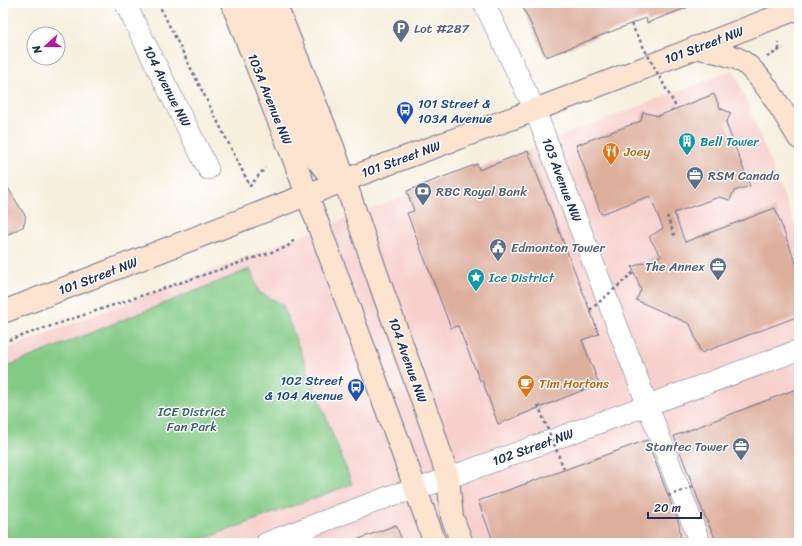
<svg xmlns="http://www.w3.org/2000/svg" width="802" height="546" font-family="Sriracha,sans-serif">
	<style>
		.built { fill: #f7d0cd }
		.green { fill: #83ca86; stroke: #4f7c72 }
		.building { fill: #ddae9c }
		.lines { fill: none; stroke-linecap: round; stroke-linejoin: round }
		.street-casing { stroke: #68728b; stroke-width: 22 }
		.secondary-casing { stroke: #68728b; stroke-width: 24 }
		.path { stroke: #68728b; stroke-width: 2.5; stroke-dasharray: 3 3; stroke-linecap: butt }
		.street { stroke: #fff; stroke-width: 21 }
		.secondary { stroke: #fde4d1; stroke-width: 22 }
		.path-bridge { stroke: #68728b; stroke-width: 2.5; stroke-dasharray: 3 3; stroke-linecap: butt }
		.labels { text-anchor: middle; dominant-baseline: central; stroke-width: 3; stroke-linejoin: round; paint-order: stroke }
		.service-label { font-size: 13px; fill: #4e5e75; stroke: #fff; text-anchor: start }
		.street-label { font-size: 13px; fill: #1b2f5e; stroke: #fff }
		.transit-label { font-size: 13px; fill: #164399; stroke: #fff; text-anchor: start }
		.culture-label { font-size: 13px; fill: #0d838f; stroke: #fff; text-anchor: start }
		.food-label { font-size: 13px; fill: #c56008; stroke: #fff; text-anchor: start }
		.park-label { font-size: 13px; fill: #3a5e6a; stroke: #fff }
	</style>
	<rect width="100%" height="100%" fill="#fff"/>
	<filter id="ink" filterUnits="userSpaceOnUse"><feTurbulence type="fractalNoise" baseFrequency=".025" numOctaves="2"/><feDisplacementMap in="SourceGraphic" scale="8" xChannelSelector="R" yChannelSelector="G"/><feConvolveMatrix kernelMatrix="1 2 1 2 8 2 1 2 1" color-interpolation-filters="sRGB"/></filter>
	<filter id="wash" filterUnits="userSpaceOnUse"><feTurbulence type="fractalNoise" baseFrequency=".012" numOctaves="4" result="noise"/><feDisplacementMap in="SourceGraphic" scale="16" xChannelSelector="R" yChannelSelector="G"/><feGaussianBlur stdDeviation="0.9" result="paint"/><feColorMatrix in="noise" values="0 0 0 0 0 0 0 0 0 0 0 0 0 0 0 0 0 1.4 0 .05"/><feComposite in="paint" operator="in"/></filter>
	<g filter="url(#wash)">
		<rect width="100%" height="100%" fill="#f7efde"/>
		<!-- built -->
		<path class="built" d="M734,70L799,235V543H3V350Z"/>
		<!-- green -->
		<path class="green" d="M250,269L259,292L282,304L352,484L193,543H3V368Z"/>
		<g id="blocks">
			<!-- building -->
			<g class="building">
				<path d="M521,3H695L696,4L647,23L646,18L546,57Z"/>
				<path d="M714,94L720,108L731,113L726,123L750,186L734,191L730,200L719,197L674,213L685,242L775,208L799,272V316L701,353L690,324L636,300L641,290L632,267L661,256L649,237L663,228L650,196L601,214L576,145L641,121L643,112L658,116Z"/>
				<path d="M528,151L599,334L582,340L599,384L498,424L482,380L480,381L458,326L451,328L407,213L414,211L407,191L477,164L479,170Z"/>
				<path d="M3,180L26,217L25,218V223L23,224L24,226L3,237Z"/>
				<path d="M799,388V543H717L703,512L674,436Z"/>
				<path d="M647,440L679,524L681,543H494L478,501Z"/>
				<path d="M396,525L403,543H351V542Z"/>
			</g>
		</g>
	</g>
	<g filter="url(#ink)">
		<use href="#blocks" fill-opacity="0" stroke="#68728b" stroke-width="1"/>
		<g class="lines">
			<!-- street casing -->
			<g class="street-casing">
				<g id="street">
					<path d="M125,3L208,169"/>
					<path d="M484,3L535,110L700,543"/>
					<path d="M266,543L396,494L415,490L799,350"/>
				</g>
			</g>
			<!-- secondary casing -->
			<g class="secondary-casing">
				<g id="secondary">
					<path d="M232,3L295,162L398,440L435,543"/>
					<path d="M251,3L269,39L316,158L327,172L335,178L345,180"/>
					<path d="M275,3L333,147L384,295L432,427L448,478L452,517L462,543"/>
					<path d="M697,47C710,51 724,53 736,58C758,66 786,117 799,138"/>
					<path d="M3,312L374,169L535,110L799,8"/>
				</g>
			</g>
			<!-- path -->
			<g class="path">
				<path d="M158,3L250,186L265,168"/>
				<path d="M779,50V43"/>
				<path d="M767,57L783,48"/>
				<path d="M667,216L675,237"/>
				<path d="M3,342L287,247L294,240"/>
			</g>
			<!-- street -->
			<use href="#street" class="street"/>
			<!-- secondary -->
			<use href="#secondary" class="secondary"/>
			<!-- path-bridge -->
			<g class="path-bridge">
				<path d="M631,24L677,109"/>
				<path d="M590,310L634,272"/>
				<path d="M538,405L564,469"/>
				<path d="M668,496L693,487"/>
			</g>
		</g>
	</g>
	<!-- icons -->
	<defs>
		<g id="parking-pin" transform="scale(0.9)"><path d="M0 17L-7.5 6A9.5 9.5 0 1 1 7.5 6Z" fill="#5c6f8a" stroke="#fff"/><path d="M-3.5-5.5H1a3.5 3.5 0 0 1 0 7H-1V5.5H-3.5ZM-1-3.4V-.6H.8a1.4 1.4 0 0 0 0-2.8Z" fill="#fff"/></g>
		<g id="bus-pin" transform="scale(0.9)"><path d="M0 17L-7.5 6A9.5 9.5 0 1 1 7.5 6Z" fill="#1a4fb4" stroke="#fff"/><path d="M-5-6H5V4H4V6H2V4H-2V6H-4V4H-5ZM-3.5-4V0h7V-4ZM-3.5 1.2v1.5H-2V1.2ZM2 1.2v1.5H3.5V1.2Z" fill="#fff"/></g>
		<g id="building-pin" transform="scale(0.9)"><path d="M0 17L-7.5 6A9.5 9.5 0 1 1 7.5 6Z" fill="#0f9aa8" stroke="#fff"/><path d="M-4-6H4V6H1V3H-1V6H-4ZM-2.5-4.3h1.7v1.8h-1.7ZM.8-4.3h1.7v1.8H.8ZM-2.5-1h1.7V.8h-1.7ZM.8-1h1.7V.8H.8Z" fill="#fff"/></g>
		<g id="restaurant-pin" transform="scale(0.9)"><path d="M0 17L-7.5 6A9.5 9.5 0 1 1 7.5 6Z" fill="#e8710a" stroke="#fff"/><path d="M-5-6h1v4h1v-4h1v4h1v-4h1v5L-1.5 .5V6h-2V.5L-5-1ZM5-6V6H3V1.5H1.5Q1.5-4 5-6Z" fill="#fff"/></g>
		<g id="office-pin" transform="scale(0.9)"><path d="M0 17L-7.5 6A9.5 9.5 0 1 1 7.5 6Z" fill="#5c6f8a" stroke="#fff"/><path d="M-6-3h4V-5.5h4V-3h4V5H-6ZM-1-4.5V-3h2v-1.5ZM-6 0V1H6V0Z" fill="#fff"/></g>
		<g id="bank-pin" transform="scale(0.9)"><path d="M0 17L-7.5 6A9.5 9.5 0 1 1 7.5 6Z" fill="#5c6f8a" stroke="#fff"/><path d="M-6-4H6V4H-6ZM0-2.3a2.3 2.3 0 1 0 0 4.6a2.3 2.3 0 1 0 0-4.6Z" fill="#fff"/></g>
		<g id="civic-pin" transform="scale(0.9)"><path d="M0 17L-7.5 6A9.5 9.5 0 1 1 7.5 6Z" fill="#5c6f8a" stroke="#fff"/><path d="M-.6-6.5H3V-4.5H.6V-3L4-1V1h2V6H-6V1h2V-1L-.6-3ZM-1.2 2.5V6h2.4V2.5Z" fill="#fff"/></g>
		<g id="sight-pin" transform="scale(0.9)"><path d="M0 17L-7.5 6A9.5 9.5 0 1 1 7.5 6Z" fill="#0f9aa8" stroke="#fff"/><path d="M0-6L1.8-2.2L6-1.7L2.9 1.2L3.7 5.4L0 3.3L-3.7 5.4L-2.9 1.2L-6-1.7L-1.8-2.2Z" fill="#fff"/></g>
		<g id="cafe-pin" transform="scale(0.9)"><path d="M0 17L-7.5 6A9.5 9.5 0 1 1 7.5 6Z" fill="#e8710a" stroke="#fff"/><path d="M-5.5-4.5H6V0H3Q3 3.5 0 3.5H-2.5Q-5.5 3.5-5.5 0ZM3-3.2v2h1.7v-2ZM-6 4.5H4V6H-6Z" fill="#fff"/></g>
	</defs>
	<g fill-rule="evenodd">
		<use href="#parking-pin" x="401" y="28"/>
		<use href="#bus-pin" x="405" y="110"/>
		<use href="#building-pin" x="687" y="141"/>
		<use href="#restaurant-pin" x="611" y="151"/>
		<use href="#office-pin" x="695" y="175"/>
		<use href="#bank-pin" x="423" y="191"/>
		<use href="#civic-pin" x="498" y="247"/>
		<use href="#office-pin" x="718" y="266"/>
		<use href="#sight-pin" x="476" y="277"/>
		<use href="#cafe-pin" x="526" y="383"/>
		<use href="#bus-pin" x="356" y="387"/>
		<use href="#office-pin" x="741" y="446"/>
	</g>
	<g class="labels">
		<!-- service labels -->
		<g class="service-label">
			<text x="414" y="28">Lot #287</text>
			<text x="708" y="175">RSM Canada</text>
			<text x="436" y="191">RBC Royal Bank</text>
			<text x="511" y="247">Edmonton Tower</text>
			<text x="705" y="266" text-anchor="end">The Annex</text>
			<text x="728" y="446" text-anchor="end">Stantec Tower</text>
		</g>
		<!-- street labels -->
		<g class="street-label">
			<text transform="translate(704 45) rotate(-21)">101 Street NW</text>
			<text transform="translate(167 86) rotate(63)">104 Avenue NW</text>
			<text transform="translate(270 99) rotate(68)">103A Avenue NW</text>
			<text transform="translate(401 159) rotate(-20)">101 Street NW</text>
			<text transform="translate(562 180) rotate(69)">103 Avenue NW</text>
			<text transform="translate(98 276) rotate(-21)">101 Street NW</text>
			<text transform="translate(408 360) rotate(70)">104 Avenue NW</text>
			<text transform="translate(533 447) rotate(-20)">102 Street NW</text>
		</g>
		<!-- transit labels -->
		<g class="transit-label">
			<text x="418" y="103">101 Street &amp;<tspan x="418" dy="15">103A Avenue</tspan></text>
			<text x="343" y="380" text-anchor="end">102 Street<tspan x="343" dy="15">&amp; 104 Avenue</tspan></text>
		</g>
		<!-- culture labels -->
		<g class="culture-label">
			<text x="700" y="141">Bell Tower</text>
			<text x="489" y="277">Ice District</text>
		</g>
		<!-- food labels -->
		<g class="food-label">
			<text x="624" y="151">Joey</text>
			<text x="539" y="383">Tim Hortons</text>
		</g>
		<!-- park labels -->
		<g class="park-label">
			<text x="192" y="411">ICE District<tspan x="192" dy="15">Fan Park</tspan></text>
		</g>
	</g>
	<!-- margin -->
	<rect width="802" height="546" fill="none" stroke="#fff" stroke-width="16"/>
	<!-- north arrow -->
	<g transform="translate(46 46) rotate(249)"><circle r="19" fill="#ffffff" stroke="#a4acbf"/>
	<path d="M0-3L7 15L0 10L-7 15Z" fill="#b5179e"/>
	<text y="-6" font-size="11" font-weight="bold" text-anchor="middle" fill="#1b2f5e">N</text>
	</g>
	<!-- scale -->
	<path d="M648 512v6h53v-6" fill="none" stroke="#1b2f5e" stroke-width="2"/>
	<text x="654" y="512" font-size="12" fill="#1b2f5e" stroke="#ffffff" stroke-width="3" paint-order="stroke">20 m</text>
</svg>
